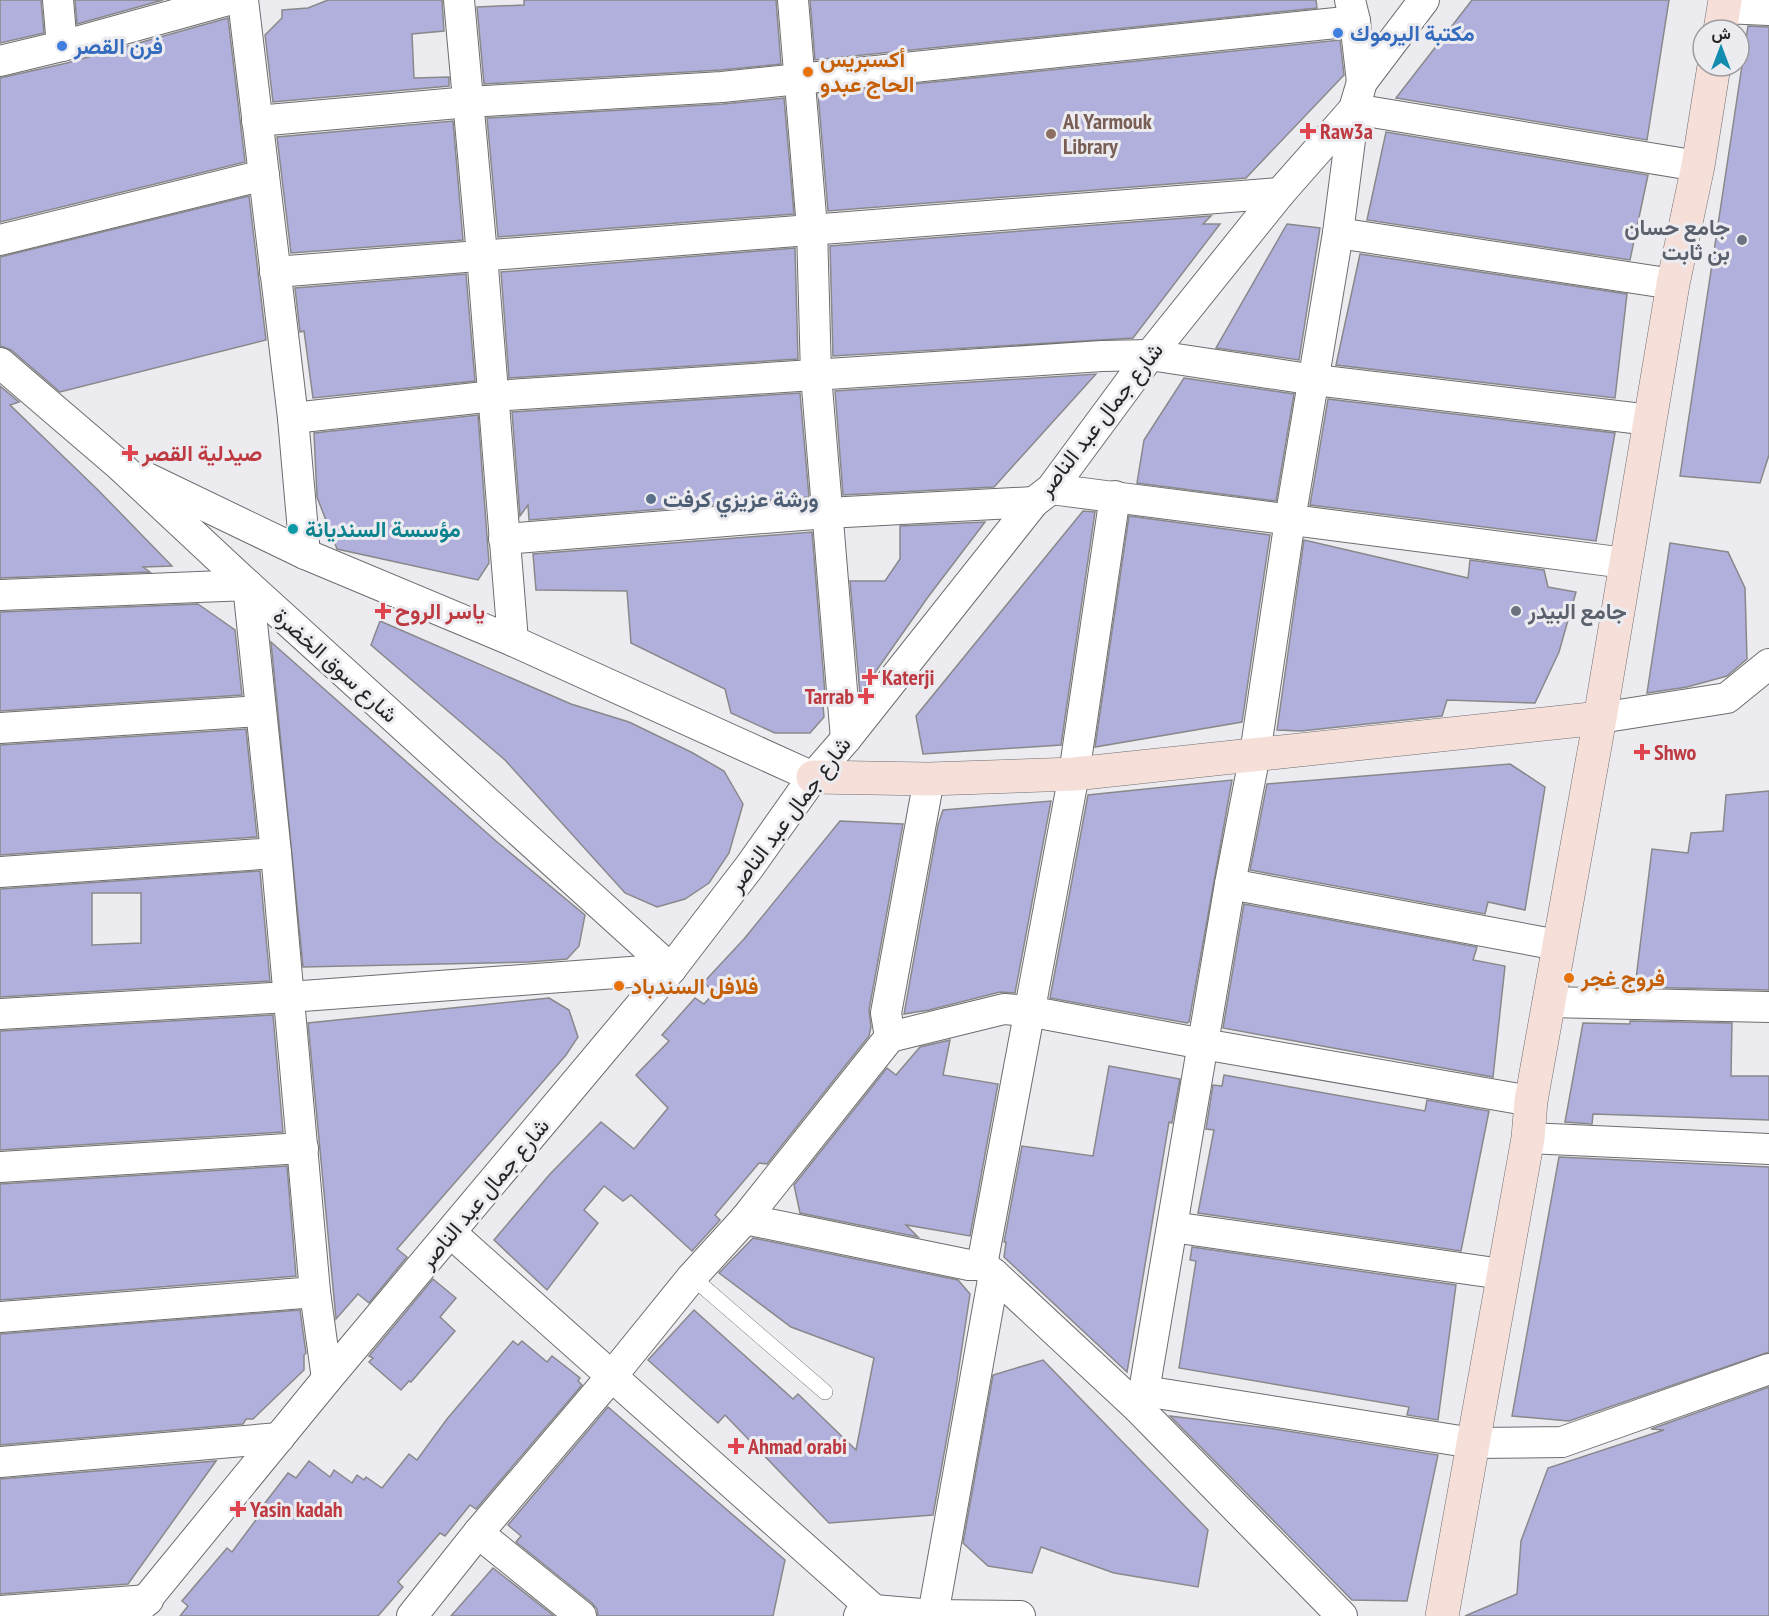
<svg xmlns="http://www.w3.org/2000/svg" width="1769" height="1616" font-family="'PT Sans Narrow',Vazirmatn,sans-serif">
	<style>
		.building { fill: #b1afdc; stroke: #89898c; stroke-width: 1.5; fill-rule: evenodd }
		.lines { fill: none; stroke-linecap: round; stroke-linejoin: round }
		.lane-casing { stroke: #6d6d70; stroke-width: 16 }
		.street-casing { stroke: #6d6d70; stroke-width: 32 }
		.secondary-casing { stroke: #6d6d70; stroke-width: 34 }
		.lane { stroke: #fff; stroke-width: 15 }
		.street { stroke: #fff; stroke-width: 30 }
		.secondary { stroke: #f6dfd8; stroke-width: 33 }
		.shop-dot { fill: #3f7fe0; stroke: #ececf0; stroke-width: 2 }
		.food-dot { fill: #e8710a; stroke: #ececf0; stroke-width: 2 }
		.health-dot { fill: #e0444e; stroke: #ececf0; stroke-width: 2 }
		.education-dot { fill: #8d6e63; stroke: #ececf0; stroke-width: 2 }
		.worship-dot { fill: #6b7280; stroke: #ececf0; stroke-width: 2 }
		.service-dot { fill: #5c6f8a; stroke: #ececf0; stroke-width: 2 }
		.culture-dot { fill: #0f9aa8; stroke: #ececf0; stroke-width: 2 }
		.labels { text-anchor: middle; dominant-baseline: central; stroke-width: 6; stroke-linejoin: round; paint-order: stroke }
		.shop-label { font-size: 22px; font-weight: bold; fill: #366cbe; stroke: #ececf0; text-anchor: start }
		.food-label { font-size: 22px; font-weight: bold; fill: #c56008; stroke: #ececf0; text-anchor: start }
		.education-label { font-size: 22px; font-weight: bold; fill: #785e54; stroke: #ececf0; text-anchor: start }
		.health-label { font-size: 22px; font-weight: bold; fill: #be3a42; stroke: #ececf0; text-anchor: start }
		.worship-label { font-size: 22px; font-weight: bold; fill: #5b616d; stroke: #ececf0; text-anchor: end }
		.street-label { font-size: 22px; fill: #252526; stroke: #ececf0 }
		.service-label { font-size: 22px; font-weight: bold; fill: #4e5e75; stroke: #ececf0; text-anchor: start }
		.culture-label { font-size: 22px; font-weight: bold; fill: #0d838f; stroke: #ececf0; text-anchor: start }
	</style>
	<rect width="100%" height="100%" fill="#ececf0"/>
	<!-- building -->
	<g class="building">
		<path d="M0,0H41L44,33L0,43Z"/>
		<path d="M75,0H163L77,24Z"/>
		<path d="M328,0H442L444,31L412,34L414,78L449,77V86L273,102L265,35L282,18V10L308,8Z"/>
		<path d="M524,0H776L781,64L721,70L484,84L477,7L524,5Z"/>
		<path d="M810,0H1316L1317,8L815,60Z"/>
		<path d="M1472,0H1669L1647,140L1396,98Z"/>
		<path d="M228,18L245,162L0,222V78L67,63Z"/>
		<path d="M1748,26L1769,27V455L1760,483L1680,476Z"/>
		<path d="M1340,40L1344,75L1246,178L828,211L818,94Z"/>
		<path d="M784,98L794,214L498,237L487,118L723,104Z"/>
		<path d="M453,121L463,240L291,253L277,137Z"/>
		<path d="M1386,132L1648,175L1630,260L1367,220Z"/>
		<path d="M249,196L266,340L60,392L11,350L0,346V257Z"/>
		<path d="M1211,216L1203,224H1220L1133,338L833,356L830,246Z"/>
		<path d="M1287,224L1320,228L1299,360L1216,348Z"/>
		<path d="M795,248L798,359L509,378L501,272Z"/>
		<path d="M1360,254L1627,294L1615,398L1336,365Z"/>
		<path d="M466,274L475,381L313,398L304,331L300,332L295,288Z"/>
		<path d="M1096,374L994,487L843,495L835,391Z"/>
		<path d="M1184,378L1294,394L1276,501L1137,483L1144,440Z"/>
		<path d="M0,386L19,402L10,405L98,490L172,566L143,567L150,572L0,578Z"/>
		<path d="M800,393L809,497L529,520L528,505L520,516L512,412Z"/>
		<path d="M1328,399L1615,433L1596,541L1310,505Z"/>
		<path d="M478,415L489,563L478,580L337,549L317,497L314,433Z"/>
		<path d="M1083,511L1095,512L1061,745L923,754L916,716Z"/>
		<path d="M1129,516L1270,535L1242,722L1095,747Z"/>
		<path d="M985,522L928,597L860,694L850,581H885L900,559V526Z"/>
		<path d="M812,532L825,694H822L824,717L810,733H775L731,713L725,689L631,643L627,591L536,590L533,554Z"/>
		<path d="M1304,540L1468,578L1470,560L1544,570L1548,587L1576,592L1559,652L1535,703L1447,700L1442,716L1301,731L1277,730Z"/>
		<path d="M1670,543L1728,552L1745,588L1747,659L1727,676L1687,687L1647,693Z"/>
		<path d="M198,604L235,630L242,695L0,711V612Z"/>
		<path d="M380,621L571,704L629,722L691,752L724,771L743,804L729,853L709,883L685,899L657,907L625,893L505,760L371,645Z"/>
		<path d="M271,642L496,841L585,915L579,946L567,959L529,962L303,967Z"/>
		<path d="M246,729L257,837L0,855V745Z"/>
		<path d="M1510,764L1545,787L1525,910L1488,902L1485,914L1250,870L1267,784Z"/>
		<path d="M1232,780L1189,1022L1187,1023L1050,998L1088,795Z"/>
		<path d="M1769,791V990L1635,987L1652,849L1688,853L1691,833L1723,831L1726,795Z"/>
		<path d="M1051,801L1015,993L1000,992L929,1010L904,1014L938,825L943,810Z"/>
		<path d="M840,821L903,824L869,1010L871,1027L869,1036L767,1164L759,1163L715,1215L720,1220L692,1251L631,1195L623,1201L604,1186L584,1210L598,1223L547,1290L494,1240L550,1174L601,1122L634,1149L668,1108L636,1075L669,1041L662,1035L695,998L704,1004L714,993L704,982L744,939Z"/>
		<path d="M260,871L270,981L0,997V889ZM92,893H141V943L92,945Z"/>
		<path d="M1244,904L1477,947L1473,960L1505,966L1493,1077L1223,1028Z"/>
		<path d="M549,998L569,1010L578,1037L566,1055L397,1249L407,1257L369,1303L358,1294L336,1319L308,1023Z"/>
		<path d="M273,1015L283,1132L0,1150V1031Z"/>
		<path d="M1630,1021L1732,1023L1731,1076H1769V1120L1593,1114L1592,1124L1565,1122L1583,1023L1630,1024Z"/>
		<path d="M950,1040L943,1075L998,1084L970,1236L906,1225L918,1237L800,1213L794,1185L887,1068L896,1075L920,1047Z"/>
		<path d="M1109,1066L1180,1079L1172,1123L1169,1122L1127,1372L1004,1257L1006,1242H1004L1022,1146L1093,1156Z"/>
		<path d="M1224,1075L1425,1111L1427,1100L1489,1111L1461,1251L1198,1213L1214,1130L1206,1129L1213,1085L1222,1086Z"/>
		<path d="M1559,1157L1769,1167V1352L1569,1421L1512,1416Z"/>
		<path d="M287,1166L296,1276L0,1300V1184Z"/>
		<path d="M753,1238L958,1280L970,1294L956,1387L933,1515L829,1523L725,1415L718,1423L648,1360L694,1310L793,1399L798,1394L856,1450L874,1358L791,1327L719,1273Z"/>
		<path d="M1192,1247L1456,1285L1438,1420L1407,1415L1409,1407L1179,1368L1196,1261L1190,1260Z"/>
		<path d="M433,1279L456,1298L440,1317L455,1331L411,1382L409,1381L401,1390L369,1362L373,1358L369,1356Z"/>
		<path d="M300,1310L306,1353L304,1355V1370L253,1419H246L243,1424L0,1445V1334Z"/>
		<path d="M513,1341L518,1345L522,1341L547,1362L552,1356L580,1378L578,1381L582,1385L476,1509L470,1505L445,1536L440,1533L398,1582L403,1587L378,1616H180L188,1606L182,1601L227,1548L232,1552L267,1505L265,1503L288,1473L296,1478L309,1461L330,1477L334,1470L352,1483L357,1475L364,1480L366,1477L382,1488L409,1454L417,1460L447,1419Z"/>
		<path d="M1043,1360L1208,1530L1198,1587L1114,1573L1041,1547L1032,1573L988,1566L963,1543L993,1375Z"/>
		<path d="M1769,1387V1616H1465L1517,1594L1521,1541L1548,1468L1664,1430L1651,1429Z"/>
		<path d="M608,1407L785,1560L773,1616H598L597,1609L592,1603L516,1542L521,1536L508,1525Z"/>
		<path d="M1170,1416L1268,1428L1438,1455L1407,1601L1352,1600Z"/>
		<path d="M216,1461L128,1584L0,1594V1479Z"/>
		<path d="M493,1568L554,1616H451Z"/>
	</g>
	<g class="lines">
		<!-- lane casing -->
		<g class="lane-casing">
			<path id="lane" d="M692,1277L825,1392"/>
		</g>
		<!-- street casing -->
		<g class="street-casing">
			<g id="street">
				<path d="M58,0L62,46"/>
				<path d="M243,0L293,418L305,554"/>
				<path d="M459,0L482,255L513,641"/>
				<path d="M793,0L812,228L816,375L846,739"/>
				<path d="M1350,0L1355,21L1362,82"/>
				<path d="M1723,8L1769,10"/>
				<path d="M0,61L62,46L228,0"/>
				<path d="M257,121L469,102L722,87L1355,21"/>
				<path d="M1338,233L1673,284"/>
				<path d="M0,240L264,175"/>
				<path d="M275,272L1280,193"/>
				<path d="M0,363L118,464L238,576L671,969"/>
				<path d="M293,418L494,396L1102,356L1150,355L1315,380L1650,420"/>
				<path d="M145,477L305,554L513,641L813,777"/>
				<path d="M1051,489L1625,563"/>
				<path d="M504,539L827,513L1034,502"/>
				<path d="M0,595L248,585L276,853L315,1292L327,1379"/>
				<path d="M1600,718L1727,698L1769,664"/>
				<path d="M0,728L261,711"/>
				<path d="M0,872L276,853"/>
				<path d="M1230,884L1558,945"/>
				<path d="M1548,1002L1769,1007"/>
				<path d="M0,1014L289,997L671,969"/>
				<path d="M890,1037L1004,1009L1028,1011L1203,1044L1531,1101"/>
				<path d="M1528,1138L1769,1149"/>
				<path d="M0,1167L303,1148"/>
				<path d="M745,1219L969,1265H982L994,1274L1137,1407L1342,1616"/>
				<path d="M1172,1227L1502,1274"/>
				<path d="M451,1233L874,1610V1616"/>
				<path d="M982,1265L1074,774L1115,496"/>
				<path d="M0,1317L315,1292"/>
				<path d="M1144,1391L1473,1443L1562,1442L1769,1369"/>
				<path d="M1137,1407L1144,1391L1230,884L1255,754L1290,520L1338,233L1354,109L1698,166"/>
				<path d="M0,1462L279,1438"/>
				<path d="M478,1533L581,1616"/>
				<path d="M0,1611L148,1600"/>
				<path d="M933,1615L994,1274"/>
				<path d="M133,1616L327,1379L671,969L750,866L813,777L846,739L1034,502L1051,489L1150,355L1280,193L1354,109L1362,82L1424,0"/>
				<path d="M412,1616L478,1533L611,1377L692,1277L745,1219L890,1037L886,1013L929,779"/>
				<path d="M859,1616L874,1610L933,1615L1020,1616"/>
			</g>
		</g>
		<!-- secondary casing -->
		<g class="secondary-casing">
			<g id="secondary">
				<path d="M1720,30L1725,0"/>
				<path d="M813,777L929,779L1074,774L1600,718"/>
				<path d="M1442,1616L1528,1138L1531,1101L1600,718L1673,284L1698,166L1714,66"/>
			</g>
		</g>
		<!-- lane -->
		<use href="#lane" class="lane"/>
		<!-- street -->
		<use href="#street" class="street"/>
		<!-- secondary -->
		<use href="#secondary" class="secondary"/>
	</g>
	<!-- markers -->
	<g class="shop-dot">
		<circle cx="1338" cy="33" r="6"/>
		<circle cx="62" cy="46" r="6"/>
	</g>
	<g class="food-dot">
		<circle cx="808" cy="72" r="6"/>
		<circle cx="1569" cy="978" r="6"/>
		<circle cx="619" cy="986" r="6"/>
	</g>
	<g class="health-dot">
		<path d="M1305 122h6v6h6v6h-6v6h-6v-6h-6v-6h6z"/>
		<path d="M127 444h6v6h6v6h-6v6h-6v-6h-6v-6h6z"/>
		<path d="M380 602h6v6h6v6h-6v6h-6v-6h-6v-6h6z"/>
		<path d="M867 668h6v6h6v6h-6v6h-6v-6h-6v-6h6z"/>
		<path d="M863 687h6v6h6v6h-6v6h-6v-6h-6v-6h6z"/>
		<path d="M1639 743h6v6h6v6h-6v6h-6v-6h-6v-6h6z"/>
		<path d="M733 1437h6v6h6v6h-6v6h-6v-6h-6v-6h6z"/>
		<path d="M235 1500h6v6h6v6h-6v6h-6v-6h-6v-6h6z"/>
	</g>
	<circle class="education-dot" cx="1051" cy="134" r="6"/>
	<g class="worship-dot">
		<circle cx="1742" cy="240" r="6"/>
		<circle cx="1516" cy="611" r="6"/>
	</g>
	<circle class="service-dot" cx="651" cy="499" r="6"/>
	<circle class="culture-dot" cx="293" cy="529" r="6"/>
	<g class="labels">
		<!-- shop labels -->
		<g class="shop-label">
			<text x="1350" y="33">مكتبة اليرموك</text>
			<text x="74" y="46">فرن القصر</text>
		</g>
		<!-- food labels -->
		<g class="food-label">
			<text x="820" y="59">أكسبريس<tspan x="820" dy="25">الحاج عبدو</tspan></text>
			<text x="1581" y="978">فروج غجر</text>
			<text x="631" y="986">فلافل السندباد</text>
		</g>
		<!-- education labels -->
		<g class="education-label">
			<text x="1063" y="121">Al Yarmouk<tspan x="1063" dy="25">Library</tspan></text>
		</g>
		<!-- health labels -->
		<g class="health-label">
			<text x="1320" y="131">Raw3a</text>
			<text x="142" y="453">صيدلية القصر</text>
			<text x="395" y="611">ياسر الروح</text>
			<text x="882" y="677">Katerji</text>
			<text x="854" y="696" text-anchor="end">Tarrab</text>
			<text x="1654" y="752">Shwo</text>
			<text x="748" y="1446">Ahmad orabi</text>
			<text x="250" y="1509">Yasin kadah</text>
		</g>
		<!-- worship labels -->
		<g class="worship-label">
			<text x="1730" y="227">جامع حسان<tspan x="1730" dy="25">بن ثابت</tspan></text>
			<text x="1528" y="611" text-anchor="start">جامع البيدر</text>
		</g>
		<!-- street labels -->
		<g class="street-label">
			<text transform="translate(1100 419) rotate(-52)">شارع جمال عبد الناصر</text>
			<text transform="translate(336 665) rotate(42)">شارع سوق الخضرة</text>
			<text transform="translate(789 814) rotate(-53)">شارع جمال عبد الناصر</text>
			<text transform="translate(484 1193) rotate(-50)">شارع جمال عبد الناصر</text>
		</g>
		<!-- service labels -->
		<g class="service-label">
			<text x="663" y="499">ورشة عزيزي كرفت</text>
		</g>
		<!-- culture labels -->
		<g class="culture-label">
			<text x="305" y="529">مؤسسة السنديانة</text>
		</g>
	</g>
	<!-- north arrow -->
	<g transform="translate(1721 48)"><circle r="28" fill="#ececf0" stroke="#9c9c9f" stroke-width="1.5"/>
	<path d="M0-4.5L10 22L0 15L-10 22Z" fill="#138cae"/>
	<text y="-9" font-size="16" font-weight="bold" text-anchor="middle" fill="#252526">ش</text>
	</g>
</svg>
